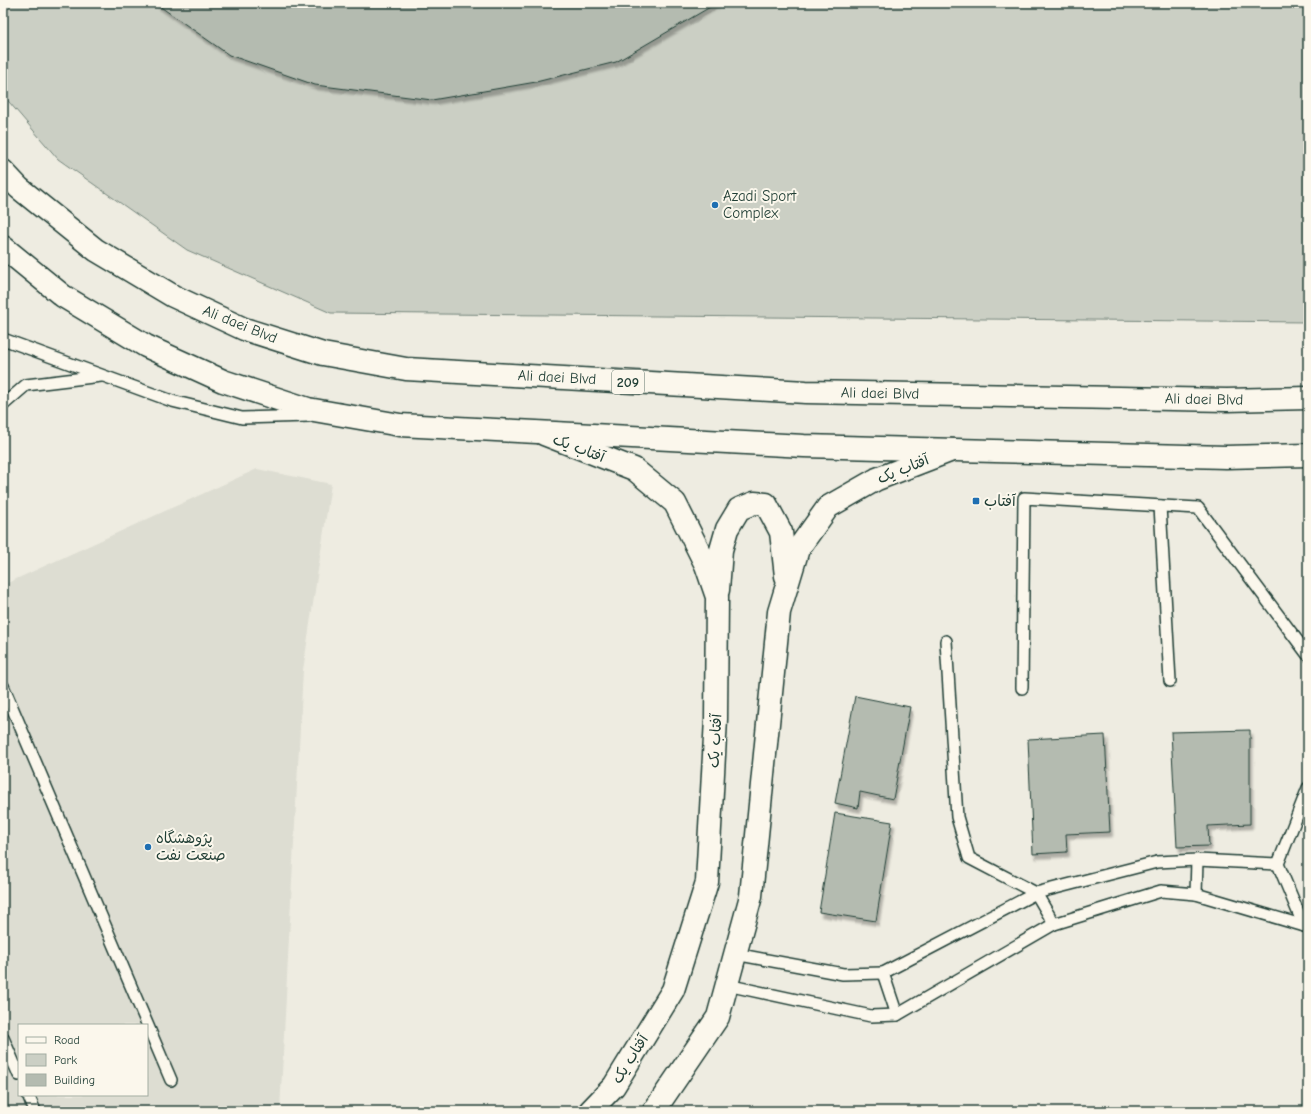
<svg xmlns="http://www.w3.org/2000/svg" width="1311" height="1114" font-family="'Comic Neue','Playpen Sans Arabic',sans-serif">
	<style>
		.built { fill: #ddddd2; fill-rule: evenodd }
		.green { fill: #cbcfc4; stroke: #75867c }
		.building { fill: #b4bbb0; stroke: #1f3d34; filter: url(#shadow) }
		.lines { fill: none; stroke-linecap: round; stroke-linejoin: round }
		.service-casing { stroke: #1f3d34; stroke-width: 14 }
		.tertiary-casing { stroke: #1f3d34; stroke-width: 25 }
		.primary-casing { stroke: #1f3d34; stroke-width: 25 }
		.service { stroke: #fbf7ec; stroke-width: 11 }
		.tertiary { stroke: #fbf7ec; stroke-width: 22 }
		.primary { stroke: #fbf7ec; stroke-width: 22 }
		.poi-dot { fill: #1f6fb2; stroke: #fbf7ec; stroke-width: 1.5 }
		.labels { text-anchor: middle; dominant-baseline: central; stroke-width: 4; stroke-linejoin: round; paint-order: stroke }
		.shield { fill: #fbf7ec; stroke: #61756b; stroke-width: 1 }
		.shield-label { font-size: 14px; font-weight: bold; fill: #1f3d34 }
		.poi-label { font-size: 15px; fill: #1f3d34; stroke: #fbf7ec; text-anchor: start }
		.street-label { font-size: 15px; fill: #1f3d34; stroke: #fbf7ec }
	</style>
	<defs>
		<filter id="shadow"><feDropShadow dx="2.5" dy="4.5" stdDeviation="1" flood-color="#0004"/></filter>
	</defs>
	<rect width="100%" height="100%" fill="#eeece1"/>
	<filter id="ink" filterUnits="userSpaceOnUse"><feTurbulence type="fractalNoise" baseFrequency=".025" numOctaves="2"/><feDisplacementMap in="SourceGraphic" scale="8" xChannelSelector="R" yChannelSelector="G"/><feConvolveMatrix kernelMatrix="1 2 1 2 8 2 1 2 1" color-interpolation-filters="sRGB"/></filter>
	<g filter="url(#ink)">
		<!-- built -->
		<path class="built" d="M257,469L331,484L303,670L280,1111H3V585ZM19,1025H147V1095H19Z"/>
		<!-- green -->
		<path class="green" d="M3,3H1308V322L331,313L187,250L58,159L3,95Z"/>
		<!-- building -->
		<g class="building">
			<path d="M155,3H717L616,62L536,82L432,100L315,85L229,55Z"/>
			<path d="M855,696L910,707L893,799L860,792L858,808L835,803Z"/>
			<path d="M1250,730V824L1208,826L1209,846L1177,847L1171,732Z"/>
			<path d="M1105,735L1110,832L1066,834L1067,852L1033,854L1028,739Z"/>
			<path d="M835,813L892,822L876,921L819,912Z"/>
		</g>
		<g class="lines">
			<!-- service casing -->
			<g class="service-casing">
				<g id="service">
					<path d="M3,339L172,401L242,418L309,416"/>
					<path d="M3,405L26,385L101,376"/>
					<path d="M1160,506L1170,681"/>
					<path d="M946,641L957,817L969,858L1036,893L1054,924"/>
					<path d="M3,686L171,1080"/>
					<path d="M1022,688L1024,498L1198,508L1308,655"/>
					<path d="M1278,864L1197,860L1157,862L1036,893L883,973L897,1015L1054,924L1161,891L1196,894L1308,927"/>
					<path d="M1196,894L1197,860"/>
					<path d="M1304,926L1278,864L1308,788"/>
					<path d="M735,954L843,974L883,973"/>
					<path d="M727,985L871,1016L897,1015"/>
					<path d="M3,1038L19,1075"/>
					<path d="M28,1095L35,1111"/>
				</g>
			</g>
			<!-- tertiary casing -->
			<g class="tertiary-casing">
				<g id="tertiary">
					<path d="M544,434L634,469L675,503L706,565L717,597L716,719L707,882L673,990L614,1086L590,1111"/>
					<path d="M718,590L721,550L727,529L739,509L754,503L766,504L781,532L786,576"/>
					<path d="M654,1111L718,1017L751,896L779,612L798,549L828,507L877,479L952,450"/>
				</g>
			</g>
			<!-- primary casing -->
			<g class="primary-casing">
				<g id="primary">
					<path d="M3,171L19,188L96,250L173,296L244,329L323,354L406,369L806,392L1227,400L1308,398"/>
					<path d="M3,247L63,296L146,346L223,381L308,409L400,425L804,446L1226,457L1308,455"/>
				</g>
			</g>
			<!-- service -->
			<use href="#service" class="service"/>
			<!-- tertiary -->
			<use href="#tertiary" class="tertiary"/>
			<!-- primary -->
			<use href="#primary" class="primary"/>
		</g>
	</g>
	<!-- markers -->
	<g class="poi-dot">
		<circle cx="715" cy="205" r="4"/>
		<rect x="972" y="497" width="8" height="8" rx="2"/>
		<circle cx="148" cy="847" r="4"/>
	</g>
	<g class="labels">
		<!-- shield labels -->
		<rect class="shield" x="612" y="370" width="32" height="24" rx="3"/>
		<g class="shield-label">
			<text x="628" y="382">209</text>
		</g>
		<!-- poi labels -->
		<g class="poi-label">
			<text x="723" y="196">Azadi Sport<tspan x="723" dy="17">Complex</tspan></text>
			<text x="984" y="501">آفتاب</text>
			<text x="156" y="838">پژوهشگاه<tspan x="156" dy="17">صنعت نفت</tspan></text>
		</g>
		<!-- street labels -->
		<g class="street-label">
			<text transform="translate(240 324) rotate(22)">Ali daei Blvd</text>
			<text transform="translate(557 377) rotate(3)">Ali daei Blvd</text>
			<text transform="translate(880 393) rotate(1)">Ali daei Blvd</text>
			<text transform="translate(1204 399) rotate(1)">Ali daei Blvd</text>
			<text transform="translate(579 448) rotate(21)">آفتاب یک</text>
			<text transform="translate(903 469) rotate(-22)">آفتاب یک</text>
			<text transform="translate(715 741) rotate(-87)">آفتاب یک</text>
			<text transform="translate(630 1059) rotate(-58)">آفتاب یک</text>
		</g>
	</g>
	<!-- margin -->
	<rect width="1311" height="1114" fill="none" stroke="#fbf7ec" stroke-width="16"/>
	<rect x="8" y="8" width="1295" height="1098" fill="none" stroke="#1f3d34" stroke-width="1.5" filter="url(#ink)"/>
	<!-- legend -->
	<rect x="18" y="1024" width="130" height="72" fill="#fbf7ec" stroke="#a3ada2"/>
	<rect x="26" y="1037" width="20" height="6" fill="#fbf7ec" stroke="#a3ada2"/>
	<text x="54" y="1044" font-size="12" fill="#1f3d34">Road</text>
	<rect x="26" y="1054" width="20" height="12" fill="#cbcfc4" stroke="#a3ada2"/>
	<text x="54" y="1064" font-size="12" fill="#1f3d34">Park</text>
	<rect x="26" y="1074" width="20" height="12" fill="#b4bbb0" stroke="#a3ada2"/>
	<text x="54" y="1084" font-size="12" fill="#1f3d34">Building</text>
</svg>
